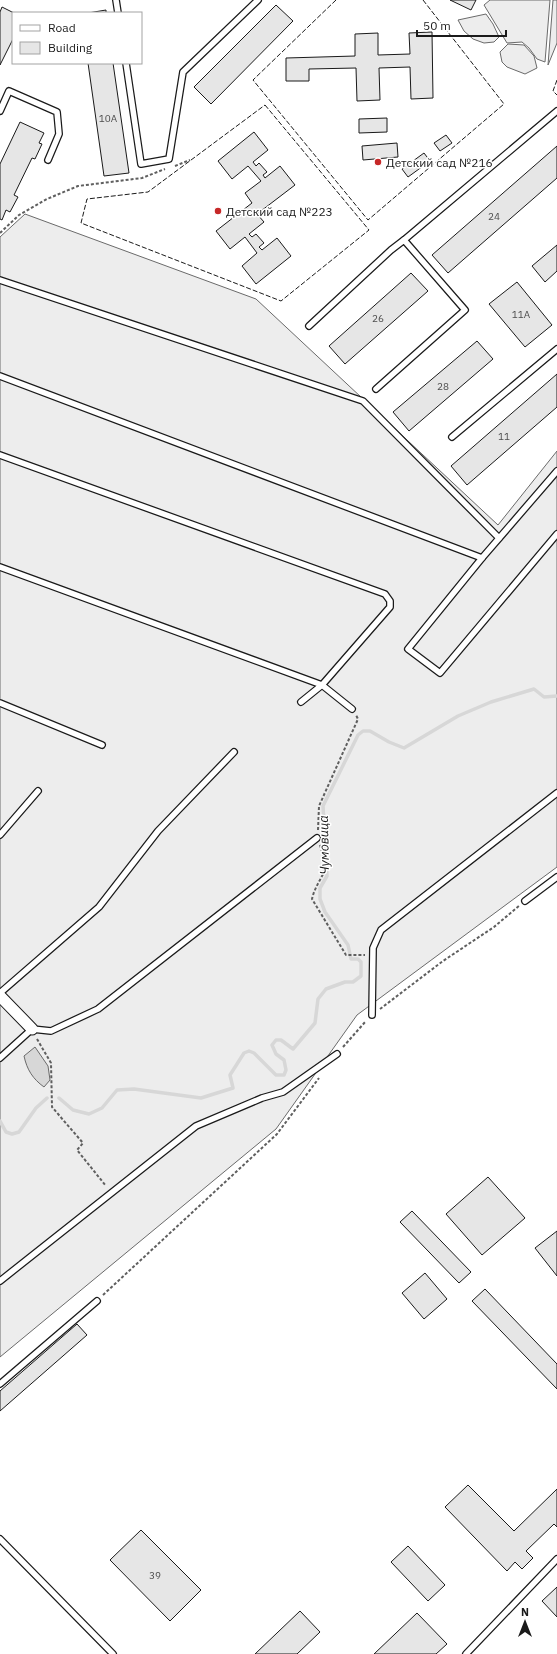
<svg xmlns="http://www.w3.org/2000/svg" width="557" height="1654" font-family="'IBM Plex Sans',sans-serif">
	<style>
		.built { fill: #ededed; stroke: #6a6a6a }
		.water { fill: #d7d7d7; stroke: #6a6a6a }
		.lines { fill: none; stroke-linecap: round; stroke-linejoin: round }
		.stream { stroke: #d7d7d7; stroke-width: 3.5 }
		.building { fill: #e6e6e6; stroke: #1a1a1a }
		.lane-casing { stroke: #1a1a1a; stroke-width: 8 }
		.street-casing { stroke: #1a1a1a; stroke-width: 13 }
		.path { stroke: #5f5f5f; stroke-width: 2; stroke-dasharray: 3 2; stroke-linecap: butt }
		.lane { stroke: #fff; stroke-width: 5.5 }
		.street { stroke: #fff; stroke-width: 11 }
		.fence { stroke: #1a1a1a; stroke-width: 1; stroke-dasharray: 5 2; stroke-linecap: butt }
		.poi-dot { fill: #c62828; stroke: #fff; stroke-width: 1.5 }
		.labels { text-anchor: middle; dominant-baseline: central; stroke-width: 3; stroke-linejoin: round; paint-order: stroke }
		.number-label { font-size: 10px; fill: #4d4d4d }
		.poi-label { font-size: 12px; fill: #1a1a1a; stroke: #fff; text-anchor: start }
		.water-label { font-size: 13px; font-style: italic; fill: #1a1a1a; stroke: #fff }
	</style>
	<rect width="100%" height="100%" fill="#fff"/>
	<!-- built -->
	<g class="built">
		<path d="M490,0H550L545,62L537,59L529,48L522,42L507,43L484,5Z"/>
		<path d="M553,0H557V43L548,65Z"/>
		<path d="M486,14L493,24L499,37L494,42L484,43L473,39L464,31L458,20Z"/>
		<path d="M508,44L524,45L534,56L537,68L525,74L507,67L502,62L500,52Z"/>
		<path d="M25,214L256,299L498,525L557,451V867L357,1015L276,1129L0,1357V237Z"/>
	</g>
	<!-- water -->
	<path class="water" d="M35,1047L48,1066L50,1080L44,1087C33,1079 27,1070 24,1056Z"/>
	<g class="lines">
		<!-- stream -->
		<g class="stream">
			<path d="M59,1098L73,1110L89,1114L102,1108L117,1090L134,1089L201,1098L233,1088L230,1075L244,1053L249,1051L254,1053L276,1075H284L286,1070L284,1060L276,1054L272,1045L276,1040H281L293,1049L315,1023L318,999L326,989L345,982H353L361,976V962L358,959H351L348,945L325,912L320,899V888L327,876L323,806L358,735L363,731H370L389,742L404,748L458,716L491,702L534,689L544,697L557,696"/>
			<path d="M0,1121L6,1132L12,1134L19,1132L36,1108L47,1098"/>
		</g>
	</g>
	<!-- building -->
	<g class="building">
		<path d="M450,0H476L471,10Z"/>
		<path d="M276,5L293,21L211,104L194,87Z"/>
		<path d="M2,7L14,13H13V39L0,65V12Z"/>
		<path d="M106,10V13H88Z"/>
		<path d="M432,32L433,98L411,99L410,67L379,68L380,100L357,101L356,68L309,69V81H286V58L355,56V34L378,33V55L410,54L409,33Z"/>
		<path d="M88,63H113L129,173L104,176Z"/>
		<path d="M387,118V132L359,133V119Z"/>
		<path d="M20,122L44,133L39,143L42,144L35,159L32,158L14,195L18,197L10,212L6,210L2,220L0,219V164Z"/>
		<path d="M254,132L268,150L253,162L256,166L259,163L267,172L263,175L265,178L280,166L295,185L257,214L264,222L249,234L252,237L256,234L264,243L259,247L262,250L277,238L291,256L256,284L242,266L257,253L245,237L230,249L216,231L252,203L245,193L261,181L248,166L232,179L218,161Z"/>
		<path d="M446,135L452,143L440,151L434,143Z"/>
		<path d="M397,143L398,157L363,160L362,146Z"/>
		<path d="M557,146V178L448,273L432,255Z"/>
		<path d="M424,153L430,161L408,177L402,169Z"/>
		<path d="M557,245V271L545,282L532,266Z"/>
		<path d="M411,273L428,291L345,364L329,346Z"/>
		<path d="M517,282L552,325L525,347L489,304Z"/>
		<path d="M477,341L493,359L409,431L393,412Z"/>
		<path d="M557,374V407L467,485L451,466Z"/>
		<path d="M488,1177L525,1218L482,1255L446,1214Z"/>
		<path d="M412,1211L471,1272L459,1283L400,1222Z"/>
		<path d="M557,1231V1276L535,1248Z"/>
		<path d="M425,1273L447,1299L424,1319L402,1293Z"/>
		<path d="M485,1289L557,1364V1389L472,1301Z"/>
		<path d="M77,1324L87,1335L0,1411V1391Z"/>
		<path d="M468,1485L514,1531L557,1489V1527L554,1524L526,1551L533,1558L522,1569L515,1562L507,1571L445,1507Z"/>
		<path d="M141,1530L201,1590L170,1621L110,1560Z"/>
		<path d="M408,1546L445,1585L428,1601L391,1562Z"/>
		<path d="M557,1587V1617L542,1601Z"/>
		<path d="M300,1611L320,1632L297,1654H255Z"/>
		<path d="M417,1613L447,1644L436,1654H374Z"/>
	</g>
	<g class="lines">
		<!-- lane casing -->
		<g class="lane-casing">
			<g id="lane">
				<path d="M116,0L118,13"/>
				<path d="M126,63L141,164L169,159L183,72L258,0"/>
				<path d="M0,111L9,91L57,112L59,134L48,160"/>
				<path d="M404,240L557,111"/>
				<path d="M0,280L363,401L499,538"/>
				<path d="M309,326L391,250L404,240L465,310L376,389"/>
				<path d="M0,376L482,558L557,471"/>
				<path d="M452,437L557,349"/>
				<path d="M0,455L385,594L390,601V607L322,685L301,702"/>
				<path d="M482,558L408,649L440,673L557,534"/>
				<path d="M0,567L322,685L352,709"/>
				<path d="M0,703L102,745"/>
				<path d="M0,835L38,791"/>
				<path d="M525,901L557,877"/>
				<path d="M0,993L99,907L158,831L234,752"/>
				<path d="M372,1015L373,948L381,930L557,793"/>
				<path d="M0,1058L32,1029L51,1031L98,1009L317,838"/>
				<path d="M0,1281L196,1126L262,1098L283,1092L337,1054"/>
				<path d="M0,1384L97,1301"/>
				<path d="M0,1539L113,1654"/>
				<path d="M466,1654L557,1559"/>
			</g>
		</g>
		<!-- street casing -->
		<g class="street-casing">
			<path id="street" d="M0,996L32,1029"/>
		</g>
		<!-- path -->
		<g class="path">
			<path d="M175,166L190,160"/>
			<path d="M0,233L19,215L47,199L78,186L142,178L165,169"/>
			<path d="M318,830L319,806L358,719L356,715"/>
			<path d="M320,845C323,854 327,868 322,876C318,884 314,890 312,899L346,955H365"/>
			<path d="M380,1009L443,961L494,927L520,905"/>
			<path d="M37,1039L51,1063L52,1107L83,1143L77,1150L106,1186"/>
			<path d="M343,1047L366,1021"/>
			<path d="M103,1295L277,1134L319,1078"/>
		</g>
		<!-- lane -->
		<use href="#lane" class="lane"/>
		<!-- street -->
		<use href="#street" class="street"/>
		<!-- fence -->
		<g class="fence">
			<path d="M336,0L253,80L368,220L504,104L423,0"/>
			<path d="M557,80L553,91L557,95"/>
			<path d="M265,105L369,230L281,301L81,223L87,199L148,192Z"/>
		</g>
	</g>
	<!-- markers -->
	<g class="poi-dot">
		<circle cx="378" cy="162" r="4"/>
		<circle cx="218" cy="211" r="4"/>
	</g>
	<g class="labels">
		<!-- number labels -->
		<g class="number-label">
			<text x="108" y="118">10А</text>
			<text x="494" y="216">24</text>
			<text x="521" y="314">11А</text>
			<text x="378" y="318">26</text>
			<text x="443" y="386">28</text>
			<text x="504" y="436">11</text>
			<text x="155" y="1575">39</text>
		</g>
		<!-- poi labels -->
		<g class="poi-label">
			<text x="386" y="162">Детский сад №216</text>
			<text x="226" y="211">Детский сад №223</text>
		</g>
		<!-- water labels -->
		<g class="water-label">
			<text transform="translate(324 845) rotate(-91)">Чумовица</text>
		</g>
	</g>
	<!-- legend -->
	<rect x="12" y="12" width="130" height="52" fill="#ffffff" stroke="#a3a3a3"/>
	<rect x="20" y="25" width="20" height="6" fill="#ffffff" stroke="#a3a3a3"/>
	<text x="48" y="32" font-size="12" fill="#1a1a1a">Road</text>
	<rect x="20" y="42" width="20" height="12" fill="#e6e6e6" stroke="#a3a3a3"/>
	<text x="48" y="52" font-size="12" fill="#1a1a1a">Building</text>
	<!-- north arrow -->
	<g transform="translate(525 1622)" stroke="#ffffff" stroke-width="3" paint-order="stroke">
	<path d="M0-3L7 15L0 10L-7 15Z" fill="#1a1a1a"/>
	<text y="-6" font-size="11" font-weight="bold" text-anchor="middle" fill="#1a1a1a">N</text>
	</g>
	<!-- scale -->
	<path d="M417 30v6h89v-6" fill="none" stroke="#1a1a1a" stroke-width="2"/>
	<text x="423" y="30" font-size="12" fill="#1a1a1a" stroke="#ffffff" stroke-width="3" paint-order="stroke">50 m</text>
</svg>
